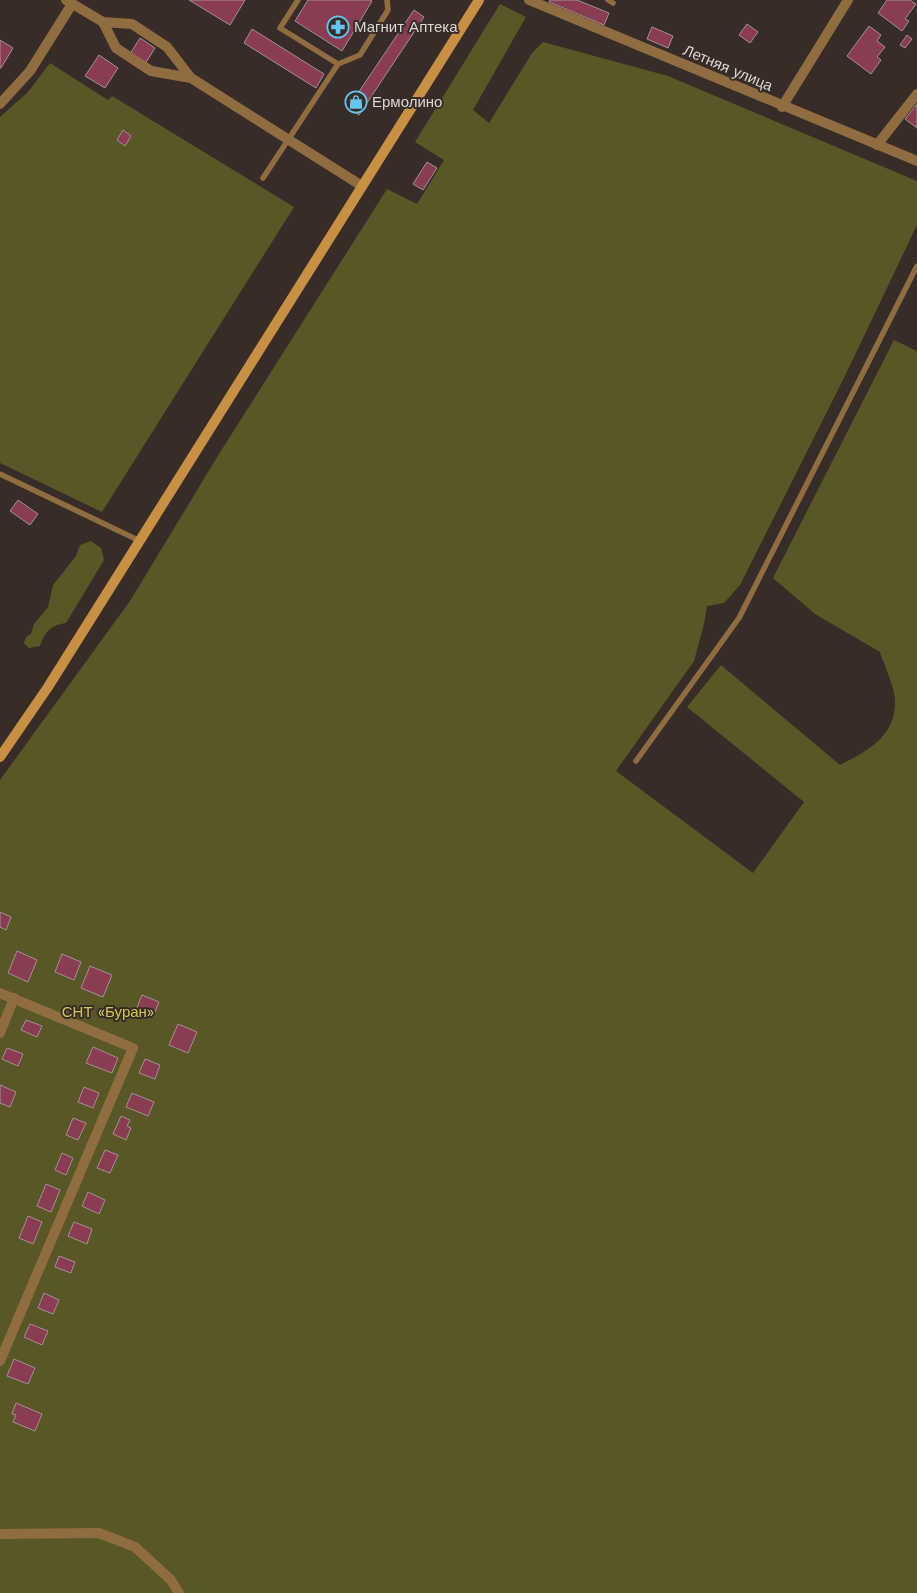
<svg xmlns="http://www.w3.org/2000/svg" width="917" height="1593" font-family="'Work Sans',sans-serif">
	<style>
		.green { fill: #595725 }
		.building { fill: #8a3c52; stroke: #a29295 }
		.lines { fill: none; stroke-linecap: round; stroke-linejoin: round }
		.lane { stroke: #906d40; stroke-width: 5.5 }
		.street { stroke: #906d40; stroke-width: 10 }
		.secondary { stroke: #c79043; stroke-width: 10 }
		.labels { text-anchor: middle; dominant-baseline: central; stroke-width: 4; stroke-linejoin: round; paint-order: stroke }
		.poi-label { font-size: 15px; fill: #ded6d3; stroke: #372c28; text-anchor: start }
		.street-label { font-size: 15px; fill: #ded6d3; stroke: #372c28 }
		.park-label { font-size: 15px; fill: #cfca55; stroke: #372c28 }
	</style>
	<rect width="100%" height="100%" fill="#372c28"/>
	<!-- green -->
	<g class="green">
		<path d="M500,4L526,17L473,110L489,123L532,53L543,42L668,76L917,181V225L844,378L740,585L724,603L707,606L704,624L694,661L616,771L753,873L804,802L687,707L721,665L840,765C866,752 895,737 895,703C896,690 884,665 880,652L815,614L773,578L894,340L917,351V1593H0V780L130,601L219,454L387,189L417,204L444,160L415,142Z"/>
		<path d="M50,63L108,100L112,96L294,207L102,512L0,463V117L28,92Z"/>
		<path d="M91,541L101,548L104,560L66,623C50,626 46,630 40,646L29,648L24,643L26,637L31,634L34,624L48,607L53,585L76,556L80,545Z"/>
	</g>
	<!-- building -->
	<g class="building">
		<path d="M189,0H245L230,25Z"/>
		<path d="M308,0H370L372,1L342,51L295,21Z"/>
		<path d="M550,0H577L609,13L604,25L549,2Z"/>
		<path d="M887,0H910L916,4L905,19L909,21L902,31L878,13Z"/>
		<path d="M414,10L424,17L359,115L348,108Z"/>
		<path d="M747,24L758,32L750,43L739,35Z"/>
		<path d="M869,26L881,35L877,41L885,47L877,57L881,60L871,74L847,56Z"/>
		<path d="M652,27L673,36L668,48L647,39Z"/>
		<path d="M252,29L324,74L316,88L244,43Z"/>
		<path d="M907,35L912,39L905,48L900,45Z"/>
		<path d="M140,38L155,48L145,64L130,54Z"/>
		<path d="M0,40L13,48L1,68H0Z"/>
		<path d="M99,55L118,68L105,88L85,76Z"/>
		<path d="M917,104V128L905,119Z"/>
		<path d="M123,130L131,136L125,146L117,140Z"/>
		<path d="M427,162L437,168L423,190L413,184Z"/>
		<path d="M18,500L38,514L30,525L10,511Z"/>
		<path d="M0,912L11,917L6,930L0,927Z"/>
		<path d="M17,951L37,960L28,982L8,973Z"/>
		<path d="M62,954L81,962L74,980L55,972Z"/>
		<path d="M90,966L112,975L103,997L81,988Z"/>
		<path d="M142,995L159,1002L153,1017L136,1010Z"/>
		<path d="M26,1020L42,1026L37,1037L21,1030Z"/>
		<path d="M178,1024L197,1032L188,1053L169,1045Z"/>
		<path d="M93,1047L118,1058L112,1073L86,1063Z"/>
		<path d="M7,1048L23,1054L18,1066L2,1059Z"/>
		<path d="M145,1059L160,1065L155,1079L139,1073Z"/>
		<path d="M0,1085L16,1092L10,1107L0,1103Z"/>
		<path d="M84,1087L99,1093L93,1108L78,1102Z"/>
		<path d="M132,1093L154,1102L148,1116L126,1107Z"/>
		<path d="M121,1116L130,1120L127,1126L131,1128L126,1140L113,1134Z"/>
		<path d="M73,1118L86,1123L78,1140L66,1135Z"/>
		<path d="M105,1150L118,1155L110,1173L97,1168Z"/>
		<path d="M62,1153L73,1158L66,1175L55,1170Z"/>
		<path d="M46,1184L60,1190L51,1212L37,1206Z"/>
		<path d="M88,1192L105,1200L99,1214L82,1206Z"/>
		<path d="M28,1216L42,1222L33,1244L19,1238Z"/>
		<path d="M74,1222L92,1229L87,1244L68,1236Z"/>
		<path d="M59,1256L75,1262L71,1273L55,1267Z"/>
		<path d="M44,1293L59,1300L53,1314L38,1308Z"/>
		<path d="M30,1324L48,1331L42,1345L24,1337Z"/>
		<path d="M14,1359L35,1368L28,1384L7,1376Z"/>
		<path d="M16,1403L42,1414L35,1431L13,1422L16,1415L12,1414Z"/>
	</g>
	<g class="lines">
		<!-- lane -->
		<g class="lane">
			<path d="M608,0L613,3"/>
			<path d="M338,64L360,55L388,10L387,0"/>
			<path d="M263,178L338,64L280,28L298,0"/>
			<path d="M0,474L140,541"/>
			<path d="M636,761L739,618L917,266"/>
		</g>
		<!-- street -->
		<g class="street">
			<path d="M66,0L103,22L132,24L167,47L191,78L362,186"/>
			<path d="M529,0L917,161"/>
			<path d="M103,22L116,48L151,71L191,78"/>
			<path d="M0,104L30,71L72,4"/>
			<path d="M782,107L848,0"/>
			<path d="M877,145L917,94"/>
			<path d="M0,993L133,1048L0,1361"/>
			<path d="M0,1033L14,998"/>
			<path d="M0,1534L99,1533L135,1547L171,1580L179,1593"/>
		</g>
		<!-- secondary -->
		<path class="secondary" d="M0,757L48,687L479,0"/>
	</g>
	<!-- icons -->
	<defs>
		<g id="pharmacy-ring" transform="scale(1.125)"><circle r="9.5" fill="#372c28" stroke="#64c5ee" stroke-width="1.5"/><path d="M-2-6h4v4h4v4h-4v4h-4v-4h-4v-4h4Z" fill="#64c5ee"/></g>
		<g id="shop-ring" transform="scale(1.125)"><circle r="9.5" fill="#372c28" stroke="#64c5ee" stroke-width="1.5"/><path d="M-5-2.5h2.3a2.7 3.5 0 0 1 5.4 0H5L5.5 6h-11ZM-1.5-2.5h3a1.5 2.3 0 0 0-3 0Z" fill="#64c5ee"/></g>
	</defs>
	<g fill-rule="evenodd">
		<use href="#pharmacy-ring" x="338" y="27"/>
		<use href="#shop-ring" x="356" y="102"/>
	</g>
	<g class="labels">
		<!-- poi labels -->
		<g class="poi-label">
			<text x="354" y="27">Магнит Аптека</text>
			<text x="372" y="102">Ермолино</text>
		</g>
		<!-- street labels -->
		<g class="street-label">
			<text transform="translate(728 68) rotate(23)">Летняя улица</text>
		</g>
		<!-- park labels -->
		<g class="park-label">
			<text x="108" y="1012">СНТ «Буран»</text>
		</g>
	</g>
</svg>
